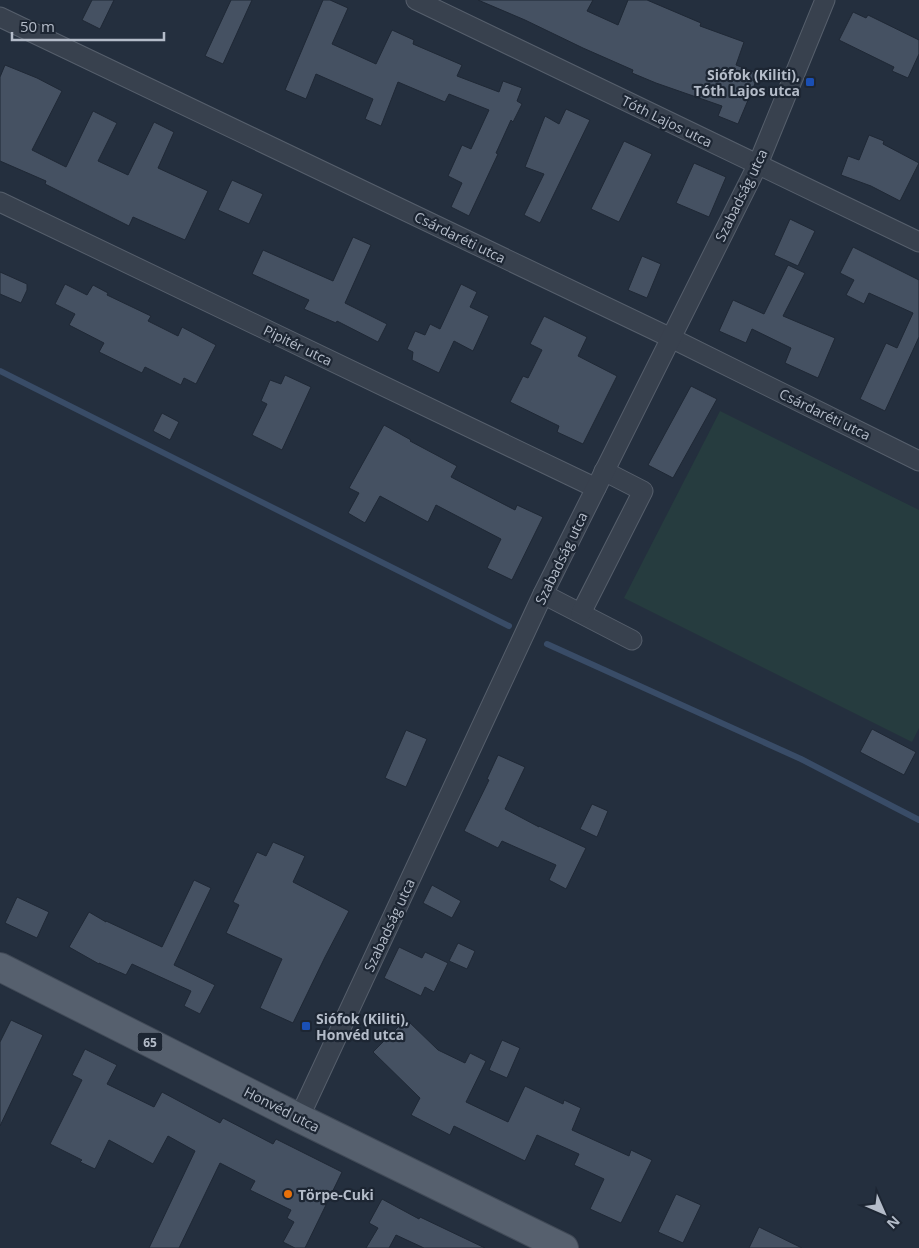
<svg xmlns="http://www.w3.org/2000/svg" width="919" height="1248" font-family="'Open Sans',sans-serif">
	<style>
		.green { fill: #263c3f }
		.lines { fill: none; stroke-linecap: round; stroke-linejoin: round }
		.stream { stroke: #394c67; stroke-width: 6 }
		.building { fill: #455162; stroke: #1f2835 }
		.street-casing { stroke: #565f6c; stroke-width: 21 }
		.primary-casing { stroke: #414a57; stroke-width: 30 }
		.street { stroke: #38414e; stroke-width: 19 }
		.primary { stroke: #56606e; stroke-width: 28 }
		.transit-dot { fill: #1a4fb4; stroke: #1d2633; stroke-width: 2 }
		.food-dot { fill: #e8710a; stroke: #1d2633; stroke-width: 2 }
		.labels { text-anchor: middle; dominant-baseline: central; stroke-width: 4.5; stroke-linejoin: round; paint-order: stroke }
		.shield { fill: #1d2633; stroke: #878f9c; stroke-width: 1 }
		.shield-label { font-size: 12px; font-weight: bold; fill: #b4bcc9 }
		.poi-label { font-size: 14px; font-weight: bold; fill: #b4bcc9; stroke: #1d2633; text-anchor: start }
		.street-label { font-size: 14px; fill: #b4bcc9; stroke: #1d2633 }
	</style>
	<rect width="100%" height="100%" fill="#242f3e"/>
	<!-- green -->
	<path class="green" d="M720,411L919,510V728L912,742L624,598Z"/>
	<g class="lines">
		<!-- stream -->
		<g class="stream">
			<path d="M0,371L509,626"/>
			<path d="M547,644L801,759L919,820"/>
		</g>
	</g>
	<!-- building -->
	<g class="building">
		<path d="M92,0H114L100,29L82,20Z"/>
		<path d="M231,0H252L223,64L205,56Z"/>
		<path d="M323,0H330L348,8L332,44L376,64L392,30L414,40L413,44L462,65L457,76L499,92L503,81L522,88L517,101L522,104L513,122L511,120L496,153L498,154L469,216L451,207L462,183L448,176L462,145L471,149L489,110L449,94L445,102L398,82L381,126L365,119L373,99L316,74L306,99L285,90Z"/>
		<path d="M478,0H593L587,11L618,25L628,0H647L701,23L700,26L744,42L736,65L759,74L738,124L718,116L722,106L656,83L632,73L633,70L583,48L525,20Z"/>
		<path d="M853,12L866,18L868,15L919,40V54L908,78L892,71L894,67L839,40Z"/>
		<path d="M5,65L37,78L62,91L32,150L66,167L93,111L117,123L98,161L128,175L154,122L174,132L158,168L208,191L185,240L133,217L129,226L45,184L46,181L0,161V77Z"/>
		<path d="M566,109L590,120L540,223L524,215L544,174L525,167L545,116L559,124Z"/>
		<path d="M869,135L884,141L883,144L919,163L900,201L871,186L841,175L848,156L859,160Z"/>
		<path d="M624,141L652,154L619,222L591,209Z"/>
		<path d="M694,163L726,177L709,217L676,203Z"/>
		<path d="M232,180L263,194L249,224L218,210Z"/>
		<path d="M790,219L815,231L798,266L774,255Z"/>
		<path d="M353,237L371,245L345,303L387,324L378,342L337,321L336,323L304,309L309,300L252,274L263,250L333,281Z"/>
		<path d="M853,247L919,280V337L885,411L860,399L886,343L897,348L913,313L869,293L864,304L846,295L854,280L840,273Z"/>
		<path d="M642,256L661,264L647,298L628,290Z"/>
		<path d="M788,265L805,273L783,316L835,338L818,378L785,363L791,348L752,329L746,343L719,331L733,300L764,314Z"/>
		<path d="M0,272L27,284V290L21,303L0,294Z"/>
		<path d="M65,284L87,295L93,285L108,293L107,295L151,316L148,321L178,336L182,327L216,345L196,384L184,378L181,385L145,367L142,373L99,352L104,343L69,325L75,314L55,304Z"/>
		<path d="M461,284L477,292L470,307L489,316L473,351L454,341L439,373L412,360L413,352L407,349L415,331L425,335L430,324L440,329Z"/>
		<path d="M544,316L587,337L578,356L617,376L583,444L557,432L559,426L510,402L523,376L528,378L542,350L530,344Z"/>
		<path d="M285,375L311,387L282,450L252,435L267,404L261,401L270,380L281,384Z"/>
		<path d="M691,386L717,399L673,478L648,465Z"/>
		<path d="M162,413L179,422L170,440L153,431Z"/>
		<path d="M384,425L411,440L410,441L457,466L451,477L515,510L517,505L543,517L512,580L487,568L501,539L436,505L428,522L380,496L365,523L348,513L359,493L349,488Z"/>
		<path d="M872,729L916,752L904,775L860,752Z"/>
		<path d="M406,730L427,739L406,787L385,778Z"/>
		<path d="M498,755L525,767L505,809L539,827V826L586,848L566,889L549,880L556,865L502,841L498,848L464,831L489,780L487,779Z"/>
		<path d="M592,804L608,811L597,837L580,829Z"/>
		<path d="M273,842L305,856L293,882L349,911L325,957L293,1023L260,1008L282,959L226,933L239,905L233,902L257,852L266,856Z"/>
		<path d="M194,880L211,888L174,965L215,985L200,1014L184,1006L191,991L132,964L126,975L99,963V964L69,947L89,912L106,922V921L162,947Z"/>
		<path d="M432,885L461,901L452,918L423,903Z"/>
		<path d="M17,897L49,912L37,938L5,923Z"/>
		<path d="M458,943L475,951L467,969L449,961Z"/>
		<path d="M399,947L422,958L425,952L448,963L434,992L425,987L421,996L384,978Z"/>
		<path d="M406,1019L438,1050L465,1063L470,1053L486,1061L466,1102L508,1122L525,1086L563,1104L564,1100L581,1108L572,1130L629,1156L631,1150L652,1160L621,1223L590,1209L604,1179L574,1165L579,1154L537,1135L525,1161L454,1126L450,1135L411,1115L420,1098L373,1052Z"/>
		<path d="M11,1020L43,1035L0,1126V1042Z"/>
		<path d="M502,1040L520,1048L507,1078L489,1070Z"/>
		<path d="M85,1049L117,1065L107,1084L154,1107L162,1092L220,1123L223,1118L273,1144L276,1139L342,1172L305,1248H295L283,1242L294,1222L287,1218L291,1210L250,1190L255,1181L220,1163L179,1248H149L195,1151L168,1136L153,1164L109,1140L95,1169L80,1162L82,1160L50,1144L82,1080L72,1075Z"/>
		<path d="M676,1194L701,1205L683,1243L658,1232Z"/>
		<path d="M382,1199L419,1219L420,1217L485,1248H424L396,1235L389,1248H366L378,1228L369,1223Z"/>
		<path d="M759,1227L802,1248H749Z"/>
	</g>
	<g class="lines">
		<!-- street casing -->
		<g class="street-casing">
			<g id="street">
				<path d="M416,0L919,242"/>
				<path d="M0,17L671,338L919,461"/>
				<path d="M0,202L596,488"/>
				<path d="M543,594L632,640"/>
				<path d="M581,613L643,491L604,471"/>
				<path d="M299,1118L543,594L758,164L825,0"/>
			</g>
		</g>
		<!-- primary casing -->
		<g class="primary-casing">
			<path id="primary" d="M0,967L299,1118L564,1248"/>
		</g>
		<!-- street -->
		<use href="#street" class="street"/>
		<!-- primary -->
		<use href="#primary" class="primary"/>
	</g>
	<!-- markers -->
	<g class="transit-dot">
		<rect x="805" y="77" width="10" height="10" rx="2.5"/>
		<rect x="301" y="1021" width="10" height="10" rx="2.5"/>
	</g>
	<circle class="food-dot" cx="288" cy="1194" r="5"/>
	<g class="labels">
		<!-- shield labels -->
		<rect class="shield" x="137.5" y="1032.5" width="25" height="19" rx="4"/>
		<g class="shield-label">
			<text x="150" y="1042">65</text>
		</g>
		<!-- poi labels -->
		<g class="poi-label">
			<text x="800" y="74" text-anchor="end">Siófok (Kiliti),<tspan x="800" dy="16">Tóth Lajos utca</tspan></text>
			<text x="316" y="1018">Siófok (Kiliti),<tspan x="316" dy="16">Honvéd utca</tspan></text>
			<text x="298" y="1194">Törpe-Cuki</text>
		</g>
		<!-- street labels -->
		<g class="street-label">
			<text transform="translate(667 121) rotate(26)">Tóth Lajos utca</text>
			<text transform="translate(741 195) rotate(-64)">Szabadság utca</text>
			<text transform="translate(460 237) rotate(26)">Csárdaréti utca</text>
			<text transform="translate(298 345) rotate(26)">Pipitér utca</text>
			<text transform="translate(825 414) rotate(26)">Csárdaréti utca</text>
			<text transform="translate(561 558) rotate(-64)">Szabadság utca</text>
			<text transform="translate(389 925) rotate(-65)">Szabadság utca</text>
			<text transform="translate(282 1109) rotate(27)">Honvéd utca</text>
		</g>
	</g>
	<!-- north arrow -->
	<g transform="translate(884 1213) rotate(135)" stroke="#1d2633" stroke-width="4" paint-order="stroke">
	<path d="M0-4L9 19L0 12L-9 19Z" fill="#b4bcc9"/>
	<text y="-8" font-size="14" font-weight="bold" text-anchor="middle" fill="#b4bcc9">N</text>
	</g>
	<!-- scale -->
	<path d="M12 32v8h152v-8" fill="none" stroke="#b4bcc9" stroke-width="2.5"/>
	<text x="20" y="32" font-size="15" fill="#b4bcc9" stroke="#1d2633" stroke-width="4" paint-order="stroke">50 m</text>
</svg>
